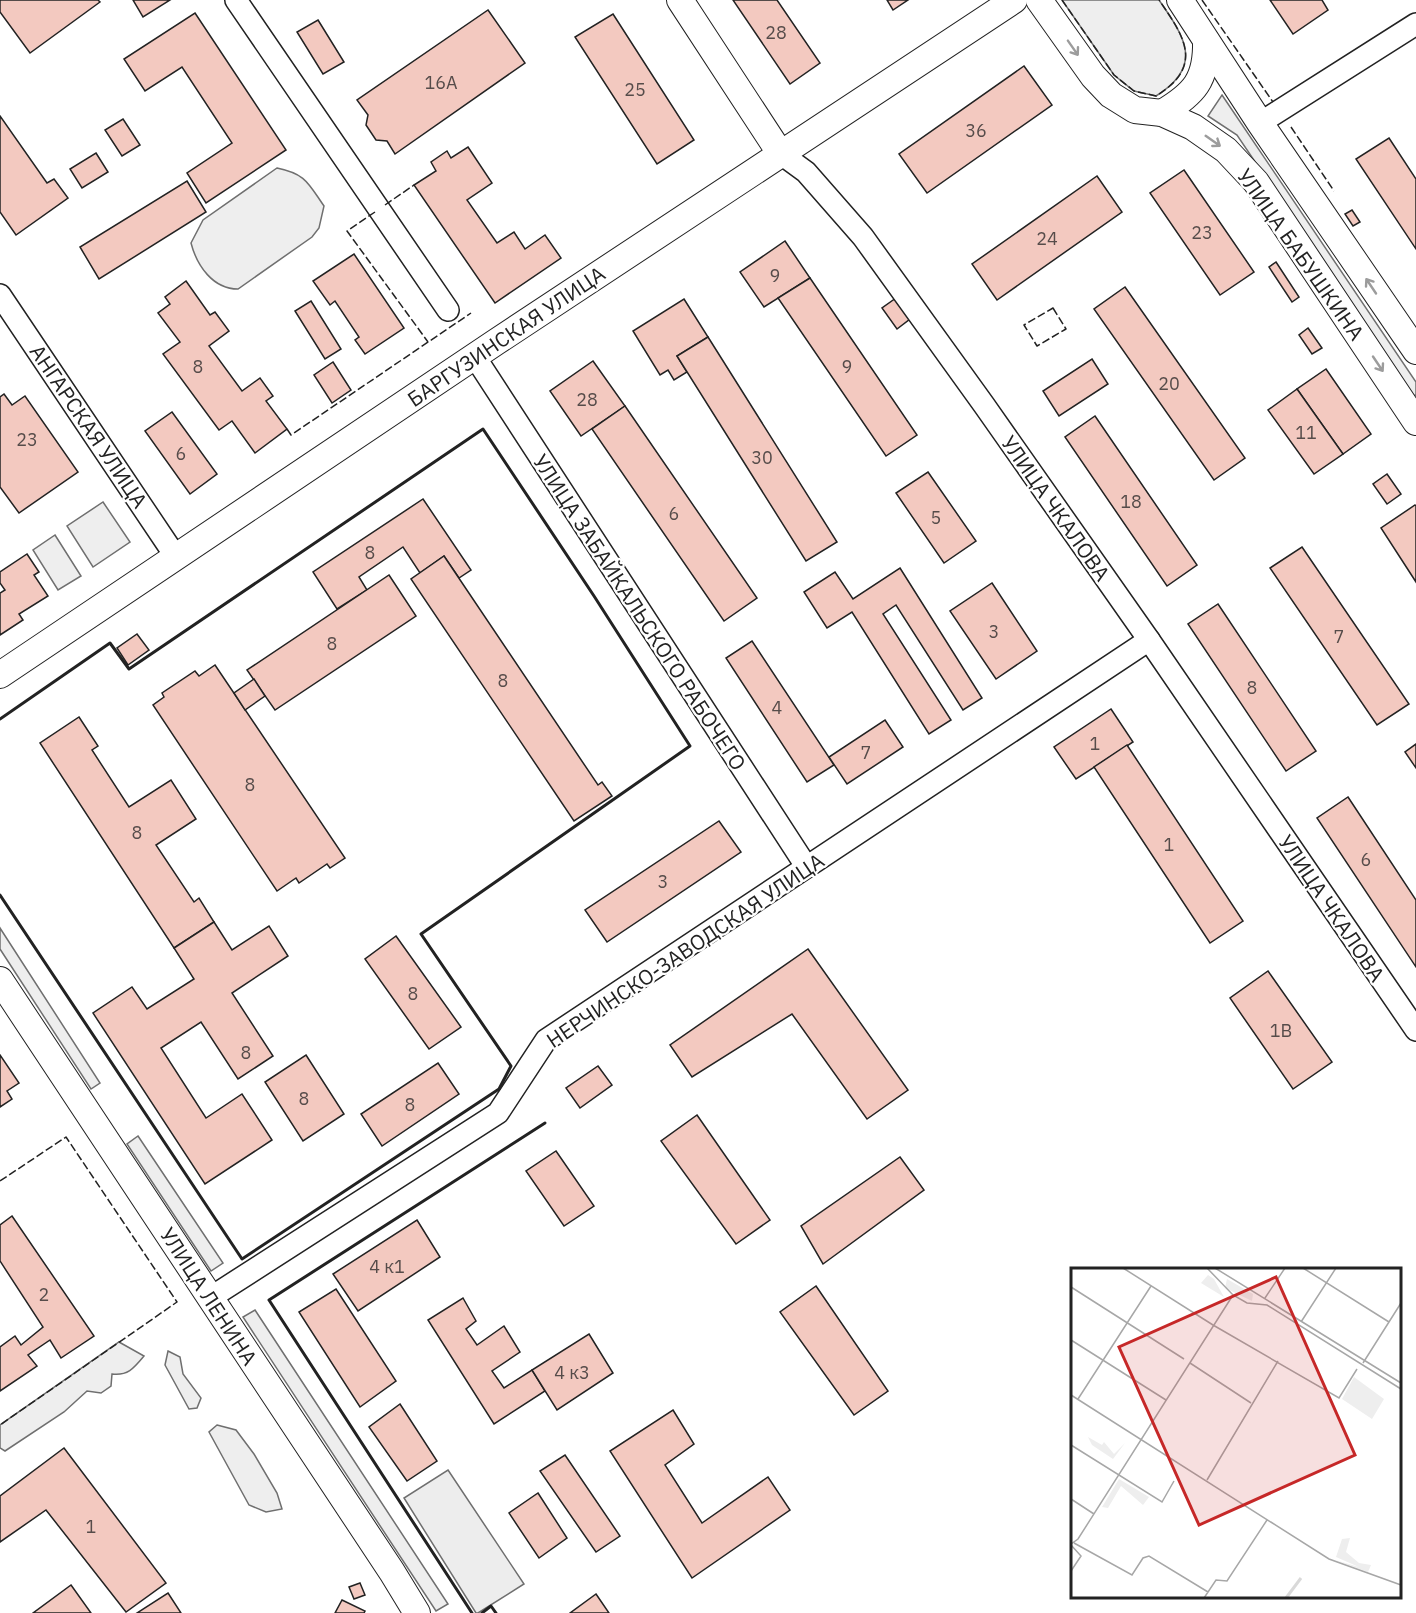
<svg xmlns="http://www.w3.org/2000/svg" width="1416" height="1613" font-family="'IBM Plex Sans',sans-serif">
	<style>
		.green { fill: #eee; stroke: #6f6f6f; stroke-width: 1.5 }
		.parking { fill: #ededed; stroke: #6f6f6f; stroke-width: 1.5 }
		.building { fill: #f3c9c0; stroke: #222; stroke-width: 1.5 }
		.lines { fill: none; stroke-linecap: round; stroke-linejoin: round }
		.minor-casing { stroke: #222; stroke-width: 24 }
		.major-casing { stroke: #222; stroke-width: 28 }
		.minor { stroke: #fff; stroke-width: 21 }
		.major { stroke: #fff; stroke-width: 26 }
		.fence { stroke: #222; stroke-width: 1.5; stroke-dasharray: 8 3; stroke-linecap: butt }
		.wall { stroke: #222; stroke-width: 3 }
		.oneway { stroke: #9c9c9c }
		.labels { text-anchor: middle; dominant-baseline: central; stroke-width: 4.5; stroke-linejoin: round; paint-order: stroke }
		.number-label { font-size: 18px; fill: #564c4a }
		.street-label { font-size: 21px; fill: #222; stroke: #fff }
		.inset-river { fill: none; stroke: #d9d9d9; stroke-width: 3 }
		.inset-road { fill: none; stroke: #a7a7a7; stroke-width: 1.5 }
		.view { fill: #c62828; fill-opacity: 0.15; stroke: #c62828; stroke-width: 3 }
		.inset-edge { fill: none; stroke: #222; stroke-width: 3 }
	</style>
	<rect width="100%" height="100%" fill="#fff"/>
	<!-- green -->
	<g class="green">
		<path d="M1062,0H1159C1184,36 1205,66 1156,96L1134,91L1114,75Z"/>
		<path d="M1222,95L1416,382V395L1413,396L1237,135L1208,116Z"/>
		<path d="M277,168C306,174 308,183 324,206L319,228L312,237L238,289C213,289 197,266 191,243L203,220Z"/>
		<path d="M103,502L130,542L93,567L67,526Z"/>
		<path d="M55,535L81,576L58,590L33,550Z"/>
		<path d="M0,928L100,1083L91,1089L0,949Z"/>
		<path d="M138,1136L223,1263L211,1271L127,1144Z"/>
		<path d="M255,1310L448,1604L436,1611L243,1317Z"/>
		<path d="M119,1342L144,1356C134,1368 128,1376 112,1374L111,1386L101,1393L87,1391L64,1412L5,1451L0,1448V1425Z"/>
		<path d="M168,1351L180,1357L183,1374L201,1398L197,1408L189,1409L165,1365Z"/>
		<path d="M217,1425L236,1430L254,1454L277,1493L282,1509L266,1512L249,1505L209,1432Z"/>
	</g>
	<!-- parking -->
	<path class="parking" d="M448,1470L524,1584L478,1613H476L404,1498Z"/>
	<!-- building -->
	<g class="building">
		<path d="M0,0H98L100,2L30,53L0,12Z"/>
		<path d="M133,0H170L143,17Z"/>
		<path d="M733,0H777L820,63L790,84Z"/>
		<path d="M887,0H908L893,10Z"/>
		<path d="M1270,0H1322L1328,10L1293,34Z"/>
		<path d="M488,10L525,63L395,154L387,141L376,140L366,125L368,115L357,100Z"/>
		<path d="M195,13L286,150L206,203L187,173L232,143L182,67L145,91L124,59Z"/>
		<path d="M613,14L694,140L657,164L575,37Z"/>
		<path d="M318,20L344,62L323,74L297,32Z"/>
		<path d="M1024,66L1052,105L927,193L899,154Z"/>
		<path d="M0,116L47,183L54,179L68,198L16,235L0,212Z"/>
		<path d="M123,119L140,145L122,156L105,130Z"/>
		<path d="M1389,138L1416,179V249L1356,159Z"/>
		<path d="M468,147L492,183L467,200L497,243L514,232L525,249L545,235L561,258L495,303L414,185L436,171L431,162L447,151L451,158Z"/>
		<path d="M96,153L108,172L82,188L70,169Z"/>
		<path d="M1184,170L1254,272L1220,295L1150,193Z"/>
		<path d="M1097,176L1122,212L997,300L972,264Z"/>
		<path d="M187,181L206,212L99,279L80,247Z"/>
		<path d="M1352,210L1360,222L1353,226L1345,214Z"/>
		<path d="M785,241L810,278L764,307L740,272Z"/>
		<path d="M354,254L404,328L365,354L355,340L359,337L335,301L330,305L313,281Z"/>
		<path d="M1276,262L1299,297L1292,302L1269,267Z"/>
		<path d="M810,278L917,435L886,456L778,298Z"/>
		<path d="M186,281L210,315L215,312L229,331L209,346L242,391L260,378L273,396L266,401L287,429L255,453L232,421L219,430L163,354L180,342L158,313L170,304L165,297Z"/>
		<path d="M1125,287L1245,458L1214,480L1094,309Z"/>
		<path d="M896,298L910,319L897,329L882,308Z"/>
		<path d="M684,299L708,337L677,356L687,372L674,380L668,370L660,375L633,331Z"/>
		<path d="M311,301L341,349L325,359L295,311Z"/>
		<path d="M1308,328L1322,348L1312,354L1299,335Z"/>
		<path d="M708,337L837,542L806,561L677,356Z"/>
		<path d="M1092,359L1108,384L1059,416L1043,391Z"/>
		<path d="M593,361L625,406L581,436L550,391Z"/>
		<path d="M333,362L351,390L332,403L314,375Z"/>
		<path d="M1326,369L1371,434L1343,454L1297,389Z"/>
		<path d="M1297,389L1343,454L1314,474L1268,410Z"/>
		<path d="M4,394L12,405L25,396L78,472L19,513L0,487V397Z"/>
		<path d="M625,406L757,598L724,621L592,429Z"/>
		<path d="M172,412L217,474L190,494L145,431Z"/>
		<path d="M1095,416L1197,565L1167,586L1065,437Z"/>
		<path d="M928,472L976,541L944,563L896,493Z"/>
		<path d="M1387,474L1401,494L1387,504L1373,484Z"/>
		<path d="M423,499L471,570L459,578L444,556L420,573L403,547L359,577L367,590L337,609L313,572Z"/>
		<path d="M1415,505L1416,506V582L1381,528Z"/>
		<path d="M1302,547L1409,704L1377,725L1270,568Z"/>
		<path d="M27,554L39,572L34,575L48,596L19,614L23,620L0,635V593L5,590L0,583V572Z"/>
		<path d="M444,556L598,785L602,782L612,796L574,821L411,579Z"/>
		<path d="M900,568L982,698L963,710L896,605L883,614L951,720L929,734L852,612L827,628L804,592L835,572L853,599Z"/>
		<path d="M389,575L416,616L275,710L247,670Z"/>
		<path d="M992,583L1037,651L996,679L950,611Z"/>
		<path d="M1218,604L1316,751L1286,771L1188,624Z"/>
		<path d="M137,634L149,650L128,665L117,648Z"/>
		<path d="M752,641L834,765L807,782L726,658Z"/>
		<path d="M215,665L345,858L330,868L327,864L299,883L296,878L277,891L153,705L164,697L162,693L195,671L199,676Z"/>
		<path d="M254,679L265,696L245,710L234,693Z"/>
		<path d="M1111,709L1133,742L1076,779L1054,747Z"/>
		<path d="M79,717L98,746L92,750L129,807L171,780L196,819L156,845L194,902L199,898L214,922L174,948L40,743Z"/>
		<path d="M885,720L903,747L847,784L829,757Z"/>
		<path d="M1416,744V768L1405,752Z"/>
		<path d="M1127,745L1243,921L1210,943L1094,767Z"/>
		<path d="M1348,797L1416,900V967L1317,818Z"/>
		<path d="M719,821L741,852L607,942L585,910Z"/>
		<path d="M214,922L232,950L269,926L288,956L232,993L273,1056L238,1079L201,1022L161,1048L206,1118L242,1094L272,1140L205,1184L93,1013L132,987L147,1009L194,979L174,948Z"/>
		<path d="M396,936L461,1027L429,1049L365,959Z"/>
		<path d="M808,949L908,1090L867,1119L792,1014L692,1077L670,1045Z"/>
		<path d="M1268,971L1332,1062L1293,1089L1230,998Z"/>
		<path d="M0,1055L19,1083L7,1091L12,1099L0,1107Z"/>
		<path d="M306,1055L344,1114L303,1141L265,1082Z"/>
		<path d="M438,1063L459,1094L382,1146L361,1114Z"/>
		<path d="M598,1066L612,1085L580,1108L566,1088Z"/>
		<path d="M697,1115L770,1220L736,1244L661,1141Z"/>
		<path d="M556,1151L594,1206L564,1226L526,1171Z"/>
		<path d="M900,1157L924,1190L823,1264L801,1226Z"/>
		<path d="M12,1216L94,1336L61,1358L50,1340L28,1355L37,1366L0,1391V1347L15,1336L21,1345L43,1327L0,1261V1225Z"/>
		<path d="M417,1220L440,1257L358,1311L333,1274Z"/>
		<path d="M816,1286L888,1391L854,1415L780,1312Z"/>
		<path d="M336,1289L396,1381L360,1407L299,1312Z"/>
		<path d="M463,1298L476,1321L466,1329L477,1345L504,1326L520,1352L492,1371L504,1388L532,1370L545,1391L494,1424L428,1320Z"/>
		<path d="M589,1334L613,1373L557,1410L532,1370Z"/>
		<path d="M400,1404L437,1461L407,1481L369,1427Z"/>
		<path d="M673,1410L694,1444L665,1465L702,1523L768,1477L790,1510L692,1578L610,1451Z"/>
		<path d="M64,1448L166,1583L126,1612L46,1510L0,1542V1496Z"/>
		<path d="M565,1455L620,1536L596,1552L540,1471Z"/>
		<path d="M538,1493L567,1538L539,1558L509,1513Z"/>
		<path d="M360,1583L365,1595L354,1599L349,1587Z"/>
		<path d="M71,1585L91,1613H33Z"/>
		<path d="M168,1593L181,1613H137Z"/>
		<path d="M596,1594L609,1613H570Z"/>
		<path d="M342,1600L365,1611L364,1613H335Z"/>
	</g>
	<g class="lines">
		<!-- minor casing -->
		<g class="minor-casing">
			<g id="minor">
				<path d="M236,0L448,310"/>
				<path d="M1260,123L1416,24"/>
				<path d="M780,153L806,172L863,237L984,405L1149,640L1416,1030"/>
				<path d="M0,295L176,557"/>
				<path d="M475,357L806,866"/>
				<path d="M210,1298L498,1113L546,1040L1149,640"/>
			</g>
		</g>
		<!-- major casing -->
		<g class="major-casing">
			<g id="major">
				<path d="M680,0L780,153"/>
				<path d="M1039,0L1093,76L1111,95L1135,110L1162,113L1193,127L1226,150L1256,182L1416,422"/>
				<path d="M1180,0L1260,123L1416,351"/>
				<path d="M1162,113C1194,94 1207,80 1206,41"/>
				<path d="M0,675L496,342L1014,0"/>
				<path d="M0,980L392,1572L417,1613"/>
			</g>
		</g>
		<!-- minor -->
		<use href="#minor" class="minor"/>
		<!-- major -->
		<use href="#major" class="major"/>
		<!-- fence -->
		<g class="fence">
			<path d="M1062,0L1114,75L1134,91L1156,96C1205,66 1184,36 1159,0"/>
			<path d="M1202,0L1273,102"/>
			<path d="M1291,127L1334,191"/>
			<path d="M385,205L414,185"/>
			<path d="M375,212L347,231L428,342"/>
			<path d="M1053,308L1066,329L1037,346L1024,325Z"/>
			<path d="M287,429L291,435L471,313"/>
			<path d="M0,1181L66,1137L177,1302L0,1425"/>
		</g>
		<!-- wall -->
		<g class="wall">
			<path d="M0,719L110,643L129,669L483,429L594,596L690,746L421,934L511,1066L499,1089L242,1259L0,895"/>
			<path d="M472,1613L269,1300L545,1123"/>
			<path d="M482,1613L491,1606L496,1613"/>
		</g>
	</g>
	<!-- one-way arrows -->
	<defs><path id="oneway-shaft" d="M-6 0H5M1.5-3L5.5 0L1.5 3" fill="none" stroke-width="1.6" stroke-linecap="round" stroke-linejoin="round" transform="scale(1.5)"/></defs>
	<g class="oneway">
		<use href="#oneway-shaft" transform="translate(1073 48) rotate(55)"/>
		<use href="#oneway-shaft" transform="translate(1213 141) rotate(35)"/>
		<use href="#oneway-shaft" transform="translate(1371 286) rotate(-124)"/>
		<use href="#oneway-shaft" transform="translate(1378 364) rotate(56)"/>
	</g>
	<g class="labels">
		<!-- number labels -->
		<g class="number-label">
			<text x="776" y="32">28</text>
			<text x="441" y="82">16А</text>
			<text x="635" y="89">25</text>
			<text x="976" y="130">36</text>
			<text x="1202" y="232">23</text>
			<text x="1047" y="238">24</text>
			<text x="775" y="275">9</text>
			<text x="198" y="366">8</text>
			<text x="847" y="366">9</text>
			<text x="1169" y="383">20</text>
			<text x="587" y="399">28</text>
			<text x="1306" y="432">11</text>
			<text x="27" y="439">23</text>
			<text x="181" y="453">6</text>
			<text x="762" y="457">30</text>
			<text x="1131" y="501">18</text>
			<text x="674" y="513">6</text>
			<text x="936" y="517">5</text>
			<text x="370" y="552">8</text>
			<text x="994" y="631">3</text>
			<text x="1339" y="636">7</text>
			<text x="332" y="643">8</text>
			<text x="503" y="680">8</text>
			<text x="1252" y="687">8</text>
			<text x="777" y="707">4</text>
			<text x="1095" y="743">1</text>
			<text x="866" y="752">7</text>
			<text x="250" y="784">8</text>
			<text x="137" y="832">8</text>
			<text x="1169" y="844">1</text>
			<text x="1366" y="859">6</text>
			<text x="663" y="881">3</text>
			<text x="413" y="993">8</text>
			<text x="1281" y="1030">1В</text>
			<text x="246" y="1052">8</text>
			<text x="304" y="1098">8</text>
			<text x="410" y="1104">8</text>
			<text x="387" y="1266">4 к1</text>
			<text x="44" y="1294">2</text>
			<text x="572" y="1372">4 к3</text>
			<text x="91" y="1526">1</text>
		</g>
		<!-- street labels -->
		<g class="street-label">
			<text transform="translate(1301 254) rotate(55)">УЛИЦА БАБУШКИНА</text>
			<text transform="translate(506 336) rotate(-34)">БАРГУЗИНСКАЯ УЛИЦА</text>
			<text transform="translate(89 426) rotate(56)">АНГАРСКАЯ УЛИЦА</text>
			<text transform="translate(1056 508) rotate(55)">УЛИЦА ЧКАЛОВА</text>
			<text transform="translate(640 612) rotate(57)">УЛИЦА ЗАБАЙКАЛЬСКОГО РАБОЧЕГО</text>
			<text transform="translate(1332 908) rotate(56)">УЛИЦА ЧКАЛОВА</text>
			<text transform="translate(685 950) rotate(-34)">НЕРЧИНСКО-ЗАВОДСКАЯ УЛИЦА</text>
			<text transform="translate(209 1296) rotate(57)">УЛИЦА ЛЕНИНА</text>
		</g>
	</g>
	<!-- overview -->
	<g transform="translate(1071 1268)">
		<rect width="330" height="330" fill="#fff"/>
		<path d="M137,7L143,11L153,29L130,15ZM156,11L182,26L181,33L154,20ZM283,109L313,131L301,151L271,131ZM17,169L31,177L33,174L43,186L54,175L42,191L21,177ZM48,211L78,229L72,237L50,218L37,240L31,239ZM279,270L275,284L288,295L300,297L297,304L264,292L288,299L265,289L271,271Z" fill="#eee"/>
		<path class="inset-river" d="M215,330L230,310"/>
		<path class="inset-road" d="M52,0L142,57M136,0L162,27L176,35L196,37L330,121M144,0L330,115M232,0L318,54M0,19L113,91M194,30L214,0M230,54L265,0M142,57L268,130L286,101M0,72L95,132M119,95L180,135M292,95L330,35M0,127L258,291L330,317M7,131L80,18M0,177L91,234L103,213M136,212L207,93M0,231L23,246M3,275L61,307L72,290L78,288L137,324M0,276L7,271L162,27M0,277L10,288L0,303M133,330L145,312L156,313L196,252"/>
		<path class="view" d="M205,9L284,187L128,257L48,79Z"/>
		<rect width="330" height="330" class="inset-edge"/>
	</g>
</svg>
